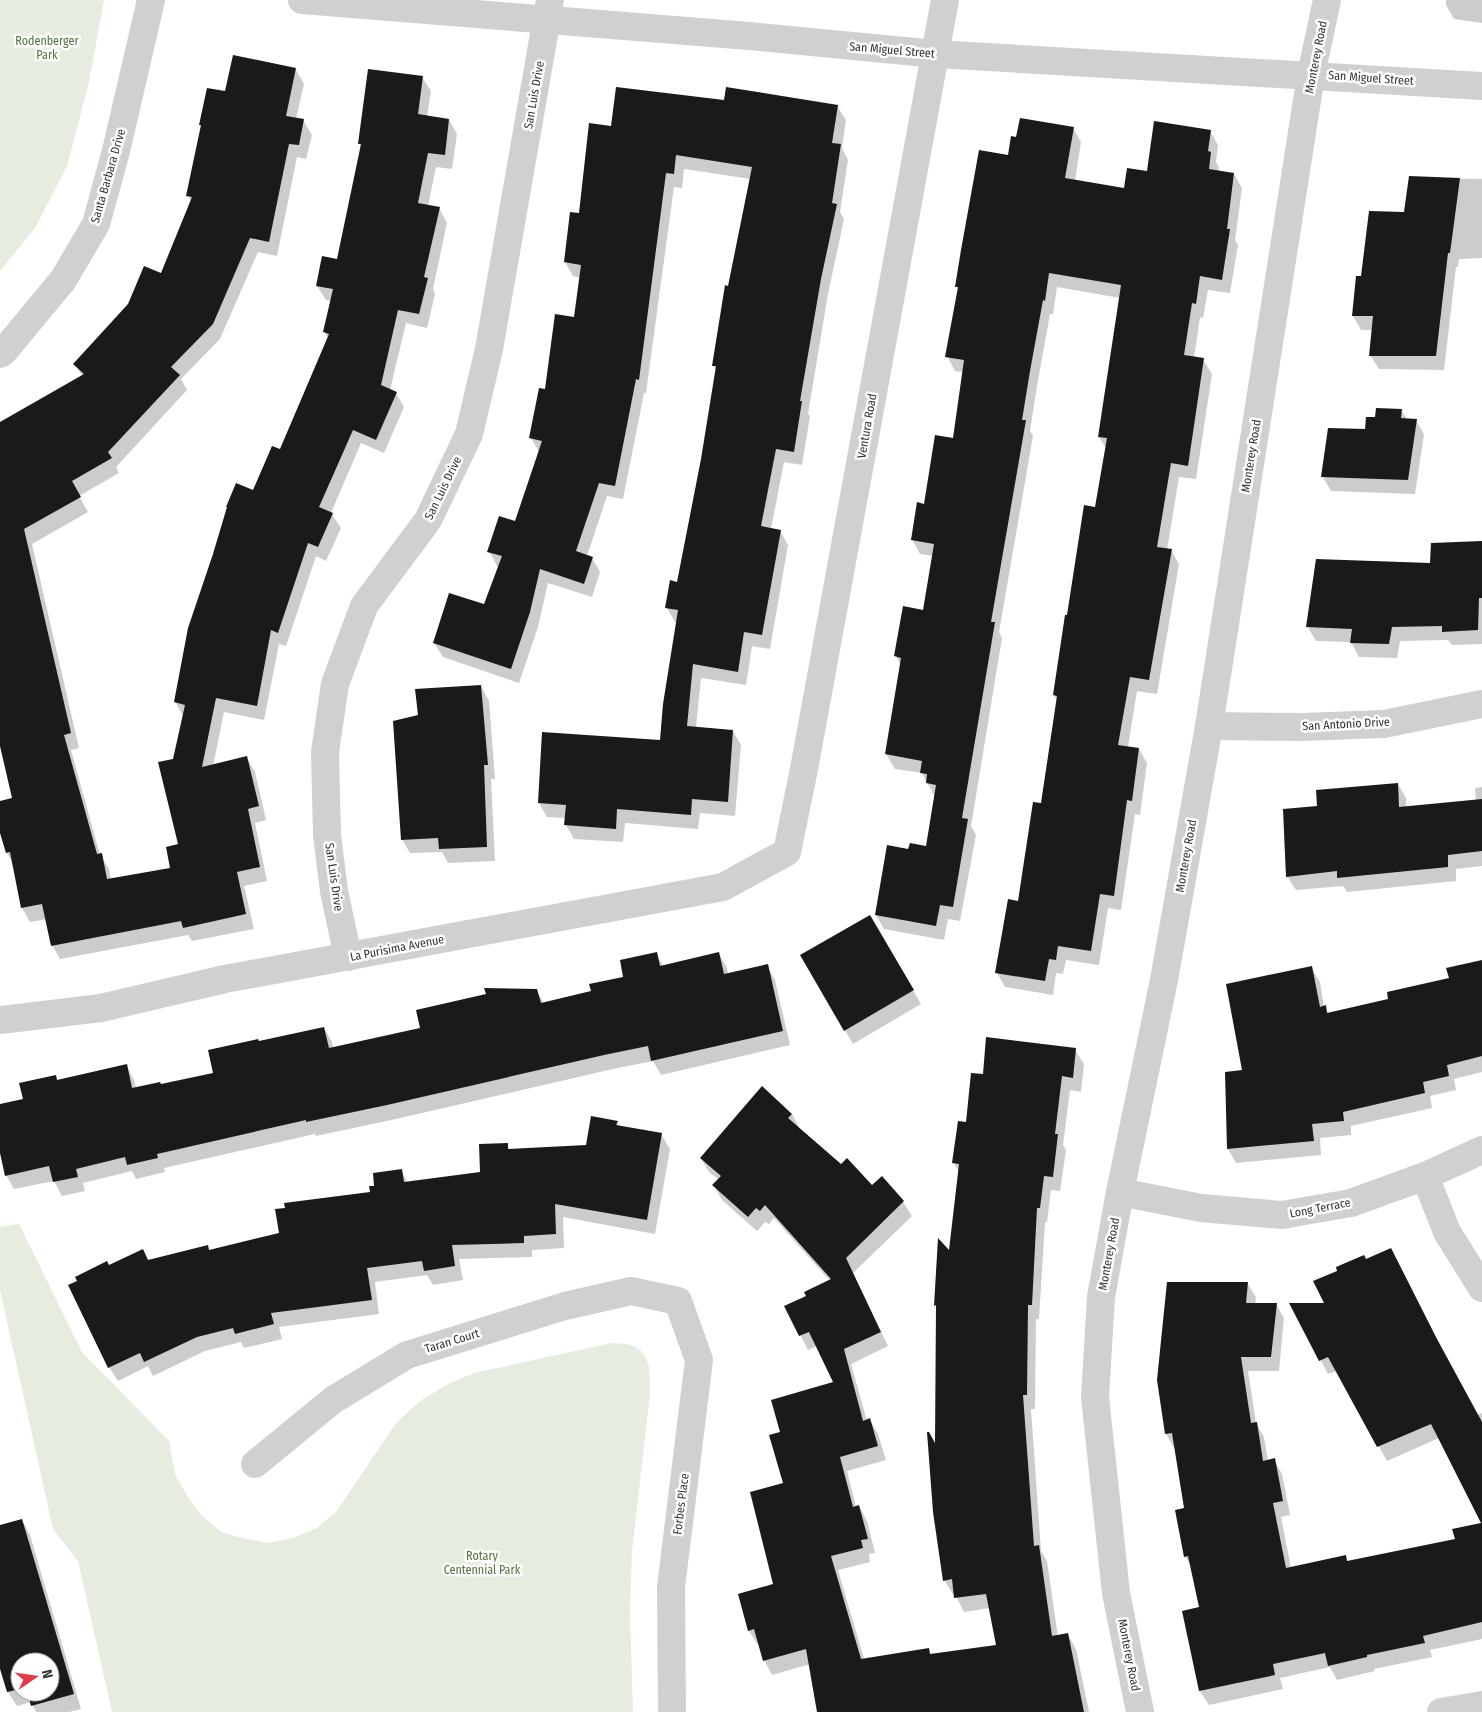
<svg xmlns="http://www.w3.org/2000/svg" width="1482" height="1712" font-family="'Fira Sans Condensed',sans-serif">
	<style>
		.green { fill: #e6ecdf }
		.shadow { fill: #0003; fill-rule: evenodd }
		.building { fill: #1a1a1a }
		.lines { fill: none; stroke-linecap: round; stroke-linejoin: round }
		.minor { stroke: #d0d0d0; stroke-width: 28 }
		.labels { text-anchor: middle; dominant-baseline: central; stroke-width: 5; stroke-linejoin: round; paint-order: stroke }
		.park-label { font-size: 12px; fill: #56703f; stroke: #fff }
		.street-label { font-size: 12px; fill: #333; stroke: #fff }
	</style>
	<rect width="100%" height="100%" fill="#fff"/>
	<!-- green -->
	<g class="green">
		<path d="M0,0H104L89,82L67,166L35,228L0,271Z"/>
		<path d="M19,1224L82,1352L169,1441L175,1474L186,1494L200,1514L221,1532L242,1538L268,1543L293,1538L317,1528L336,1512L396,1423L420,1401L448,1384L474,1373L612,1343C618,1344 626,1343 631,1345C652,1352 650,1375 650,1393L632,1551L630,1612L633,1712H112L78,1561L53,1529L0,1290V1227Z"/>
	</g>
	<!-- shadow -->
	<g class="shadow">
		<path d="M1446,0H1482V23L1454,19L1446,5Z"/>
		<path d="M296,70L304,84L296,119L303,120L312,135L306,159L297,157L277,256L258,252L220,339L181,379L187,390L116,467L119,473L79,496L88,512L32,544L79,748L71,750L100,855L109,869L111,879L171,869L180,845L174,760L184,717L175,702L254,492L281,451L328,339L325,332L332,301L326,300L317,286L338,261L362,148L360,144L422,77L431,91L427,117L449,120L457,134L452,169L436,167L428,206L439,208L447,223L433,289L435,294L427,328L406,323L390,390L396,393L404,407L384,453L361,443L331,513L341,528L326,561L316,556L286,646L279,644L264,720L224,712L213,766L247,758L255,772L266,820L255,823L267,881L244,886L254,929L192,941L188,935L60,959L52,945L47,919L30,922L22,908L13,864L7,853L0,828V802L13,798L0,740V441L82,376L75,364L161,275L192,203L188,196L202,128L200,125L226,93Z"/>
		<path d="M725,102L837,106L846,120L842,148L848,160L840,212L844,219L828,294L808,414L810,416L802,465L784,462L771,529L780,531L788,545L770,649L752,646L746,685L701,678L696,728L733,731L741,745L735,816L700,813L698,829L625,823L623,842L574,839L566,825V818L547,817L539,803L661,741L677,623L675,622L667,608L678,583L702,460L717,372L713,365L751,179L684,169L682,188L674,187L646,393H644L623,499L607,496L587,556L592,558L600,572L592,597L548,583L538,627L519,683L443,657L434,643L485,606L499,566H497L489,551L515,523L539,452L531,438L546,390L575,318L581,278L573,276L565,262L571,213L580,214L613,128Z"/>
		<path d="M1073,128L1081,142L1075,181L1126,189L1210,131L1218,145L1216,162L1219,167L1218,172L1234,174L1242,188L1235,240L1238,245L1230,293L1208,290L1203,318L1200,317L1194,358L1203,360L1212,374L1196,479L1179,477L1167,550H1171L1179,564L1157,694L1137,691L1128,747L1139,749L1147,763L1140,815L1135,814L1121,910L1108,908L1099,965L1066,960L1063,974L1056,973L1053,995L1005,987L997,973L1019,902L1042,804L1057,701L1054,695L1069,616L1096,508L1107,450L1099,437L1120,298L1057,287L1053,314H1050L1037,386L1030,431L1033,436L999,632L1002,638L971,826L976,835L960,921L948,919L944,940L884,929L876,915L909,850L927,847L935,797L922,773L895,769L886,754L901,666L896,656L924,611L933,556L920,554L912,539L954,439L964,372L955,371L947,356L958,290L957,287L1017,138Z"/>
		<path d="M1410,178L1482,179V258L1459,259L1458,267H1456L1444,370L1379,369L1370,355L1373,330H1361L1353,316L1362,277L1405,214Z"/>
		<path d="M1401,410L1407,419L1416,420L1424,434L1415,494L1331,491L1323,477L1376,419Z"/>
		<path d="M1482,542V644L1452,645L1448,640L1400,641L1397,658L1359,657L1351,642L1316,641L1307,626L1431,564Z"/>
		<path d="M481,686L489,701L495,779H491L495,861L448,863L442,852L410,853L402,839L419,716Z"/>
		<path d="M1398,784L1406,798V808L1476,801L1475,788L1482,787V866L1456,869V881L1347,892L1343,886L1296,890L1287,876L1318,807Z"/>
		<path d="M870,917L921,1004L853,1044L802,956Z"/>
		<path d="M656,953L664,967L719,954L727,968L728,974L767,966L775,980L790,1045L661,1075L653,1061L613,1069L396,1119L316,1136L315,1134L164,1168L165,1172L136,1179L132,1171L83,1183L85,1191L62,1196L54,1181L14,1189L6,1175L0,1147V1106L25,1100L55,1076L58,1081L126,1065L134,1080L136,1088L161,1085L214,1074L258,1042L324,1028L332,1042L333,1048L421,1029L536,990L544,1003L592,992L625,978Z"/>
		<path d="M1482,961V1072L1454,1079L1456,1090L1430,1096L1432,1108L1351,1126V1135L1320,1138L1321,1155L1236,1163L1228,1149L1243,1071L1311,968L1320,982L1324,1007L1329,1014L1390,1000L1450,979Z"/>
		<path d="M1075,1050L1084,1064L1081,1092L1070,1090L1063,1145L1066,1150L1060,1191L1051,1190L1047,1222H1045L1039,1319H1036L1035,1409H1031L1041,1551L1047,1561L1058,1637L1068,1635L1076,1649L1089,1712H819L810,1664L772,1675L764,1660L759,1644L758,1645L749,1631L739,1595L774,1585L784,1484L781,1433L835,1383L817,1346L808,1350L786,1307L807,1297L830,1281L774,1218L769,1224L765,1222L757,1231L722,1200L714,1186L719,1180L709,1172L701,1158L792,1114L800,1129L841,1166L872,1187L882,1178L903,1202L912,1216L853,1273L888,1346L851,1364L867,1421L870,1420L878,1434L886,1460L847,1471L856,1507L859,1506L867,1521L875,1553L869,1554L870,1562L838,1570L864,1659L928,1649L931,1655L998,1646L990,1608L964,1612L955,1594H953L944,1580L936,1446L937,1308L936,1306L939,1241L950,1253L960,1174L954,1163L984,1076Z"/>
		<path d="M617,1122L620,1127L661,1134L670,1149L655,1234L563,1217L564,1248L532,1250V1257L459,1259L463,1280L433,1285L427,1275L375,1282L379,1314L279,1327L282,1339L244,1348L241,1342L205,1351L153,1376L148,1366L118,1381L109,1367V1267L148,1261L207,1247L210,1251L280,1234L371,1193L376,1187L401,1171L408,1183L481,1173L507,1145L510,1150L587,1147Z"/>
		<path d="M1247,1283L1256,1297L1255,1304H1276L1284,1318L1279,1371H1248L1256,1423L1264,1437L1268,1461L1274,1460L1282,1474L1290,1515L1281,1517L1291,1568L1345,1557L1348,1562L1456,1540L1482,1524V1639L1430,1650L1432,1657L1374,1669L1375,1671L1337,1680L1330,1667L1280,1678L1283,1689L1209,1705L1200,1691L1183,1612L1200,1608L1192,1568L1185,1556L1186,1509L1176,1448H1174L1166,1434L1158,1380Z"/>
		<path d="M1291,1304L1444,1355L1477,1415L1482,1413V1521L1439,1438L1387,1461L1337,1371L1328,1374Z"/>
		<path d="M22,1520L30,1535L81,1709L69,1712H36L31,1702L17,1706L8,1692L0,1664V1526ZM20,1662H50V1692H20Z"/>
	</g>
	<!-- building -->
	<g class="building">
		<path d="M233,55L296,68L286,116L304,119L299,145L289,144L269,242L250,238L213,324L171,367L180,375L108,452L112,458L72,481L81,497L24,529L71,733L64,735L97,854L102,853L107,879L170,868L166,847L178,844L158,762L173,759L185,705L174,702L188,628L213,554L227,507H226L236,483L253,490L272,446L280,449L329,334L323,332L333,289L316,286L322,256L337,259L361,144H358L368,69L423,76L418,114L449,119L445,155L428,153L418,203L440,207L424,277L428,278L419,314L398,310L381,385L397,392L376,440L353,430L319,507L333,513L318,547L308,543L278,633L271,630L257,706L216,698L202,767L247,756L259,806L248,809L260,867L237,872L246,914L183,928L181,921L51,946L42,904L21,908L10,852L6,853L0,833V801L12,798L0,746V422L84,374L73,364L128,304L144,266L161,273L192,197L186,196L201,125H199L207,88L225,91Z"/>
		<path d="M616,87L724,100L726,87L838,105L832,143L841,144L832,203L837,204L821,279L800,401H802L794,452L776,449L761,526L781,530L762,635L744,632L738,672L693,664L687,726L733,730L728,802L692,799L691,815L617,809L616,829L564,825L566,805L538,803L542,732L660,740L663,704L678,610L665,608L670,580L677,582L701,459L716,366H712L725,285L728,286L752,167L676,155L674,174L666,173L639,380L636,379L615,486L599,483L576,551L593,557L584,584L540,569L530,612L511,669L433,643L449,593L484,604L502,556L487,552L499,516L515,521L542,441L529,438L539,388L545,389L555,314L574,317L581,265L564,262L570,212L579,213L589,123L611,126Z"/>
		<path d="M1020,118L1074,127L1065,178L1124,188L1127,168L1147,171L1154,121L1211,130L1208,151L1211,152L1209,169L1234,173L1227,229H1230L1222,280L1200,276L1196,304L1192,303L1184,355L1204,358L1188,466L1171,463L1157,547L1172,549L1149,680L1130,677L1118,745L1139,748L1132,801L1127,800L1114,896L1100,894L1091,951L1058,946L1056,960L1049,959L1045,981L995,973L1008,899L1018,901L1033,802L1041,803L1057,696L1053,695L1065,615H1067L1084,505L1095,507L1107,438L1098,437L1121,285L1049,273L1045,301L1043,300L1030,371L1022,420H1026L991,622H995L962,818L968,819L953,907L940,905L936,926L875,915L887,845L908,849L910,843L926,846L936,785L926,783L927,774L920,773L922,761L885,754L901,658L894,656L903,606L923,610L934,544L911,540L917,502L924,504L935,435L953,438L964,360L945,357L958,287H955L961,250L979,150L1008,155L1011,136L1016,137Z"/>
		<path d="M1409,176L1460,178L1450,253H1448L1436,356H1369L1373,316H1352L1356,276H1361L1369,211L1404,212Z"/>
		<path d="M1376,408L1402,409L1401,418L1417,419L1408,480L1321,477L1328,428L1365,429L1366,417H1375Z"/>
		<path d="M1482,541V598H1479L1478,630L1442,632V626L1392,627L1389,644L1350,643L1352,629L1306,627L1316,559L1430,563L1431,543Z"/>
		<path d="M481,685L488,765H484L487,847L439,849L438,838L401,840L393,721L418,715L415,689Z"/>
		<path d="M1398,783L1399,807L1482,799V851L1448,855V867L1337,878V871L1286,877L1283,809L1317,806L1316,790Z"/>
		<path d="M870,915L914,990L844,1031L800,955Z"/>
		<path d="M657,952L660,966L719,952L724,974L768,964L783,1031L651,1061L648,1046L604,1055L387,1105L306,1122V1120L157,1154L158,1158L127,1165L125,1157L76,1169L78,1177L53,1182L49,1166L5,1176L0,1153V1104L23,1099L19,1083L56,1075L57,1080L127,1064L132,1088L160,1082L161,1084L213,1073L208,1050L258,1039L259,1041L324,1027L329,1048L420,1028L416,1010L486,994L484,988L537,989L541,1003L591,991L589,984L623,977L620,960Z"/>
		<path d="M1482,960V1056L1447,1065L1449,1076L1423,1082L1425,1093L1343,1112L1344,1121L1312,1124L1314,1141L1227,1149L1225,1072L1242,1070L1226,984L1312,966L1320,1007L1326,1005L1327,1013L1388,999L1387,992L1449,978L1446,968Z"/>
		<path d="M986,1037L1076,1048L1073,1078L1062,1076L1055,1134H1058L1053,1177L1044,1176L1040,1208H1037L1032,1305H1028L1027,1395H1023L1034,1546L1039,1545L1052,1636L1068,1633L1084,1712H817L806,1649L763,1661L754,1629L748,1631L738,1594L773,1584L750,1492L783,1483L769,1435L780,1432L771,1400L833,1382L809,1332L799,1336L784,1306L806,1296L804,1292L831,1279L765,1205L760,1211L756,1208L748,1217L712,1185L721,1176L700,1158L762,1086L792,1114L788,1118L841,1164L847,1158L872,1185L882,1176L904,1201L846,1258L881,1332L844,1349L863,1421L870,1418L878,1446L840,1457L853,1507L859,1505L868,1539L861,1540L863,1548L831,1556L861,1659L929,1648L930,1654L996,1645L986,1594L954,1598L952,1579L943,1581L933,1512L927,1432H929L935,1443L936,1305L934,1306L938,1238L949,1250L959,1164L952,1163L958,1121L966,1122L971,1073L983,1074Z"/>
		<path d="M591,1116L618,1121L616,1125L662,1133L647,1220L555,1204L556,1234L524,1236V1243L452,1245L455,1266L424,1271L422,1261L367,1268L372,1300L271,1313L274,1324L235,1334L233,1328L197,1337L144,1362L140,1353L108,1368L68,1285L77,1281L75,1277L107,1261L109,1265L143,1249L148,1260L208,1245L209,1250L279,1233L275,1209L285,1208L284,1203L370,1192L369,1186H374L373,1173L402,1169L404,1182L480,1172L479,1144L508,1143V1149L586,1145Z"/>
		<path d="M1391,1248L1437,1339L1482,1422V1622L1423,1636L1425,1643L1367,1655V1657L1328,1666L1325,1653L1273,1664L1275,1675L1199,1691L1182,1611L1199,1607L1188,1556L1184,1557L1175,1510L1184,1508L1172,1433L1165,1434L1157,1380L1167,1282H1248L1246,1303H1277L1271,1357H1241L1251,1423L1257,1422L1263,1461L1275,1458L1283,1501L1273,1503L1286,1568L1346,1555L1347,1561L1455,1539L1452,1529L1481,1523L1431,1424L1377,1447L1328,1357L1319,1361L1289,1303H1324L1313,1281L1337,1271L1336,1267L1364,1255L1366,1259Z"/>
		<path d="M22,1519L74,1694L31,1706L27,1692H50V1662H20V1689L7,1692L0,1669V1525Z"/>
	</g>
	<g class="lines">
		<!-- minor -->
		<g class="minor">
			<path d="M302,0L749,36L936,54L1482,86"/>
			<path d="M0,354L4,351L63,280L96,224L116,151L151,0"/>
			<path d="M1209,726L1303,727L1384,724L1482,704"/>
			<path d="M348,957L334,891L327,835L325,752L335,684L364,606L428,520L469,434L489,349L550,0"/>
			<path d="M0,1020L101,1008L225,979L723,887L787,852L804,769L945,0"/>
			<path d="M1425,1176L1447,1232L1482,1288"/>
			<path d="M1120,1192L1201,1208L1282,1215L1351,1203L1425,1176L1482,1150"/>
			<path d="M255,1464L333,1400L407,1355L565,1306L631,1291L678,1301L699,1360L671,1587L672,1712"/>
			<path d="M1140,1712L1116,1593L1095,1397L1101,1297L1120,1192L1164,980L1209,726L1311,75L1327,0"/>
			<path d="M1441,1712L1482,1705"/>
		</g>
	</g>
	<g class="labels">
		<!-- park labels -->
		<g class="park-label">
			<text x="47" y="41">Rodenberger<tspan x="47" dy="14">Park</tspan></text>
			<text x="482" y="1556">Rotary<tspan x="482" dy="14">Centennial Park</tspan></text>
		</g>
		<!-- street labels -->
		<g class="street-label">
			<text transform="translate(892 50) rotate(5)">San Miguel Street</text>
			<text transform="translate(1316 57) rotate(-79)">Monterey Road</text>
			<text transform="translate(1371 78) rotate(4)">San Miguel Street</text>
			<text transform="translate(534 95) rotate(-80)">San Luis Drive</text>
			<text transform="translate(108 176) rotate(-74)">Santa Barbara Drive</text>
			<text transform="translate(867 426) rotate(-80)">Ventura Road</text>
			<text transform="translate(1251 456) rotate(-81)">Monterey Road</text>
			<text transform="translate(443 488) rotate(-64)">San Luis Drive</text>
			<text transform="translate(1346 724) rotate(-3)">San Antonio Drive</text>
			<text transform="translate(1186 856) rotate(-80)">Monterey Road</text>
			<text transform="translate(334 877) rotate(82)">San Luis Drive</text>
			<text transform="translate(397 948) rotate(-11)">La Purisima Avenue</text>
			<text transform="translate(1320 1208) rotate(-11)">Long Terrace</text>
			<text transform="translate(1109 1254) rotate(-80)">Monterey Road</text>
			<text transform="translate(452 1341) rotate(-17)">Taran Court</text>
			<text transform="translate(681 1504) rotate(-83)">Forbes Place</text>
			<text transform="translate(1129 1655) rotate(79)">Monterey Road</text>
		</g>
	</g>
	<!-- north arrow -->
	<g transform="translate(35 1677) rotate(77)"><circle r="24" fill="#ffffff" stroke="#adadad"/>
	<path d="M0-4L9 19L0 12L-9 19Z" fill="#e63946"/>
	<text y="-8" font-size="14" font-weight="bold" text-anchor="middle" fill="#333333">N</text>
	</g>
</svg>
